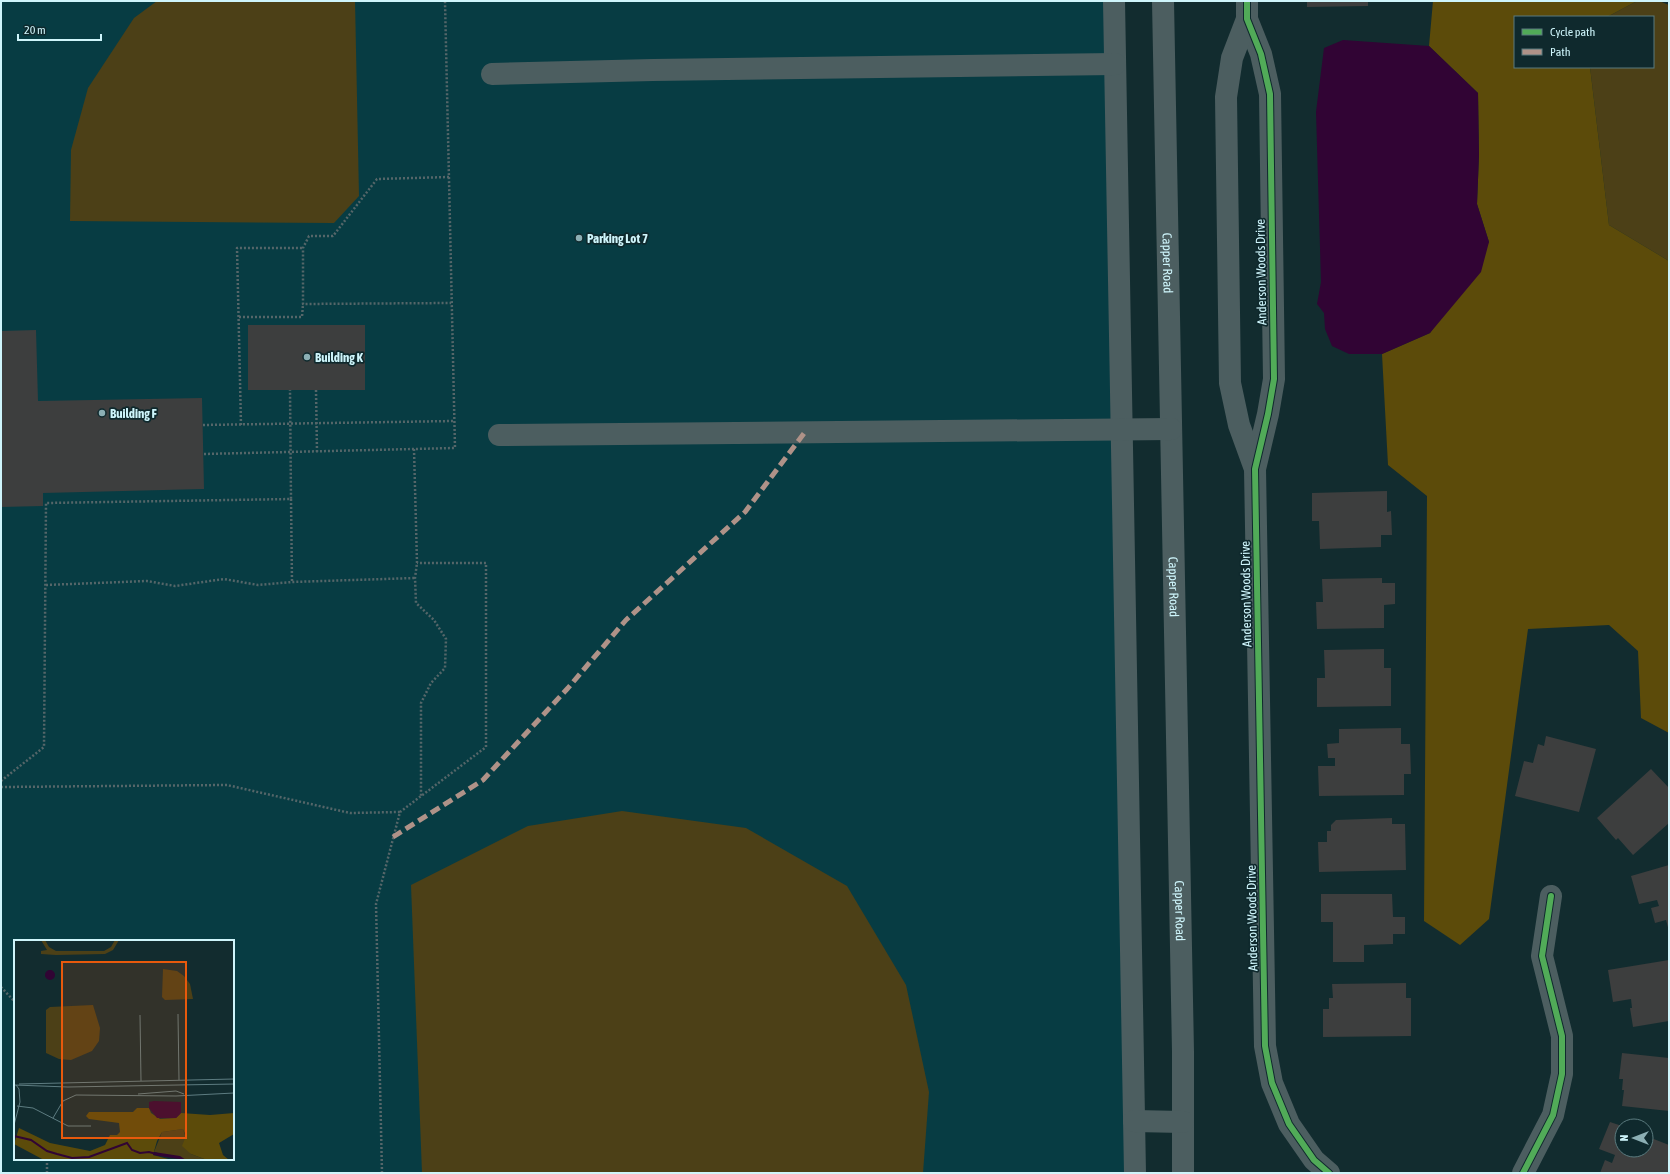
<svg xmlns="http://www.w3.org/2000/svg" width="1670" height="1174" font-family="'Asap Condensed',sans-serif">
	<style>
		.built { fill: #073c43; fill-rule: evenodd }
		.green { fill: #4c4017 }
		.forest { fill: #5c4b0a }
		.water { fill: #310434 }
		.building { fill: #3d3e3e }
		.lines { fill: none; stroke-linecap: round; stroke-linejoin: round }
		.path { stroke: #556669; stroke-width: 2.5; stroke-dasharray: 2 2; stroke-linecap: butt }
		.minor { stroke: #4c5e60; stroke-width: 22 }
		.quiet { stroke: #af9288; stroke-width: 5; stroke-dasharray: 10 5; stroke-linecap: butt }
		.cycleway-casing { stroke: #0f292d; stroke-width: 8 }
		.cycleway { stroke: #51ab58; stroke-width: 6 }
		.poi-dot { fill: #8cafb4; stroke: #0f292d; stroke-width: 1.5 }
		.labels { text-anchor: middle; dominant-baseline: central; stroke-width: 3.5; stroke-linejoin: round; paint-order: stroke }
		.poi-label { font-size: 13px; font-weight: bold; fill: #cef5fb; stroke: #0f292d; text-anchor: start }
		.street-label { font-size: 13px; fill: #cef5fb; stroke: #0f292d }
		.inset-river { fill: none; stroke: #310434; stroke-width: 2 }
		.inset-road { fill: none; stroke: #5d7c81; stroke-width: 1 }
		.view { fill: #e8590c; fill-opacity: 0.15; stroke: #e8590c; stroke-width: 2 }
		.inset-edge { fill: none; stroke: #cef5fb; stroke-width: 2 }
	</style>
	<rect width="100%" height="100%" fill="#122c2f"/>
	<!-- built -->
	<path class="built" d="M1,1H1113L1134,1173H1ZM15,941H233V1159H15Z"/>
	<!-- green -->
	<g class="green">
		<path d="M157,1H355L359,196L334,223L70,221L71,150L88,88L134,18Z"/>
		<path d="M1637,1H1659L1669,5V261L1609,225L1590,67H1653V17H1607Z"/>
		<path d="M622,811L746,828L847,886L906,985L929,1092L923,1173H422L411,885L528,826Z"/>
	</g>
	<!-- forest -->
	<path class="forest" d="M1433,1H1637L1607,17H1515V67H1590L1609,225L1669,261V733L1641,718L1638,651L1609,625L1528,629L1489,919L1460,945L1424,921L1427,496L1388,465L1382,354L1430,333L1489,242L1477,204L1479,155L1478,93L1429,46Z"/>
	<!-- water -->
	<path class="water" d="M1343,40L1429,46L1478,93L1479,155L1477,204L1489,242L1481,272L1430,333L1382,354H1349L1332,346L1325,329L1324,313L1317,304L1321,282L1316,112L1324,48Z"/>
	<!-- building -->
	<g class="building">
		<path d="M1307,1H1368V6L1307,7Z"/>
		<rect x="248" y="325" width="117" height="65"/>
		<path d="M36,330L38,401L202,398L204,489L43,493V506L1,507V331Z"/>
		<path d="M1387,491V512L1391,511L1392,535H1381V547L1320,549L1319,521H1312V493Z"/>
		<path d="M1382,578V583H1395V604L1384,605V628L1317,629L1316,602H1323L1322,579Z"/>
		<path d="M1384,649V668H1391V706L1317,707V678H1325L1324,650Z"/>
		<path d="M1401,728V744H1410L1411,774H1404V795L1319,796L1318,766H1335V758H1328L1327,744L1339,743V729Z"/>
		<path d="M1546,736L1596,749L1579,812L1515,796L1524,761L1533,763L1538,744L1544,746Z"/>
		<path d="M1651,769L1669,788V823L1633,855L1618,838L1616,840L1597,818Z"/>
		<path d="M1392,818V824H1405L1406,870L1319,872L1318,842H1327V831H1331V825L1336,820Z"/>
		<path d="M1669,865V931L1666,920L1655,923L1651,908L1659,906L1657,900L1639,904L1631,876Z"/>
		<path d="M1321,894H1392L1393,917H1405V934H1393V944L1364,945V962H1333V922H1321Z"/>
		<path d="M1669,960V1021L1633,1027L1630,1008H1632L1631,999L1613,1002L1608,970Z"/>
		<path d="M1406,983V998H1411V1036L1323,1037V1009H1329V998H1333L1332,984Z"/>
		<path d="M1622,1053L1669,1058V1111L1622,1106L1624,1090H1622L1623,1079H1619Z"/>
		<path d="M1610,1122L1622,1126V1150H1646V1136L1669,1145V1173H1600L1605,1160L1612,1163L1615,1155L1599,1149Z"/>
	</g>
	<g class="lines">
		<!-- path -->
		<g class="path">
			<path d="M449,177L377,179L333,236H309L303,248V304L451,303"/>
			<path d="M239,317H302L303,304"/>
			<path d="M316,390L317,452"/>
			<path d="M203,425L454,421"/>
			<path d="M241,425L237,248H303"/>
			<path d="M414,449L417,563L415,578L416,603L434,620L446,639L445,668L431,683L421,703V796"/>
			<path d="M204,454L455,448L445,1"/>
			<path d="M291,499L292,582"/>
			<path d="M46,585L147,581L175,586L224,579L258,585L292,582L415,578"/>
			<path d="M1,781L44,747L46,503L291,499L290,390"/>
			<path d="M1,787L227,785L350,813L400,812"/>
			<path d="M1,987L15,1002"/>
			<path d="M47,1159V1173"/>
			<path d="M382,1173L376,904L400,812L486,747V563H417"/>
		</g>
		<!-- minor -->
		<g class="minor">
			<path d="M1114,1L1135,1173"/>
			<path id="s1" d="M1163,1L1183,1052V1173"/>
			<path d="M1247,1V19L1261,54L1270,94L1274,379L1268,414L1255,469L1265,1046L1272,1083L1289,1124L1314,1160L1329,1173"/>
			<path d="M1247,19L1232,58L1226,97L1230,383L1239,425L1255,469"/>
			<path d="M492,74L653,70L1115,64"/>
			<path d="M499,435L1171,429"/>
			<path d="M1134,1121L1183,1122"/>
			<path d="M1523,1173L1553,1115L1562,1074V1036L1542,956L1551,896"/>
		</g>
		<!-- quiet -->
		<path class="quiet" d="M393,837L483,780L568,688L626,620L745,512L805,432"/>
		<!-- cycleway casing -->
		<g class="cycleway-casing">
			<g id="cycleway">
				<path d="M1247,1V19L1261,54L1270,94L1274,379L1268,414L1255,469L1265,1046L1272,1083L1289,1124L1314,1160L1329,1173"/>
				<path d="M1523,1173L1553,1115L1562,1074V1036L1542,956L1551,896"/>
			</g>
		</g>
		<!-- cycleway -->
		<use href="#cycleway" class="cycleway"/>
	</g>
	<!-- markers -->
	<g class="poi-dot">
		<circle cx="579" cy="238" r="4"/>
		<circle cx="307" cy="357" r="4"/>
		<circle cx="102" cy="413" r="4"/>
	</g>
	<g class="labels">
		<!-- poi labels -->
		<g class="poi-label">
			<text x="587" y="238">Parking Lot 7</text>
			<text x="315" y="357">Building K</text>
			<text x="110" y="413">Building F</text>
		</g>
		<!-- street labels -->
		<g class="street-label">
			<text stroke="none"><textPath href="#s1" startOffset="262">Capper Road</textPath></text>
			<text transform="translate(1261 272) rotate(-91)">Anderson Woods Drive</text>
			<text stroke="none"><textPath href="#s1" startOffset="586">Capper Road</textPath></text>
			<text transform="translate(1246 594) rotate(-91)">Anderson Woods Drive</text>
			<text stroke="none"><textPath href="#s1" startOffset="910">Capper Road</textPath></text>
			<text transform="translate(1252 918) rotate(-91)">Anderson Woods Drive</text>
		</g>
	</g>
	<!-- overview -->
	<g transform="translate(14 940)">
		<rect width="220" height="220" fill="#122c2f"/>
		<path d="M27,0H31L35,7L42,11H90L97,7L101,0H105L99,10L91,14L42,15L27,14V11L33,10ZM149,29L163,31L170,36L176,44L179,59L151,60L148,57ZM79,65L86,88L85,101L78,111L57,120L45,119L32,113V70L36,67ZM169,189L177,214L193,220H172L140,212L148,192Z" fill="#4c4017"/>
		<path d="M123,168H135L137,173L146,179L162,178L167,173L196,175L220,173V194L205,203L209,215L215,220H193L177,214L168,206L172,196L169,189L148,192L143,201L139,215L158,220H30L0,204L5,188L36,203L76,211L91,205L96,195H103L106,192L105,183L75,179L72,176L75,172H119Z" fill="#5c4b0a"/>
		<path d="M31 35a5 5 0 1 1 10 0a5 5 0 1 1-10 0ZM140,161L167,162V173L162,178H143L135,168V162ZM140,212L166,216L172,220L139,215Z" fill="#310434"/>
		<path class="inset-river" d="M0,196L17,200L33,211L43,214M43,214L58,218L75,217L113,203L118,210L126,213L135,212L146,215"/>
		<path class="inset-road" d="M164,74L165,140M126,75L127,141M5,144L220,139M0,145L54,147L220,144M124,154L162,151L170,154M3,166L19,168L54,186H77M39,178L49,161L62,155L162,156L220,153M0,185L6,162L5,149L2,145"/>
		<path class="view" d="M48,22H172V198H48Z"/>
		<rect width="220" height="220" class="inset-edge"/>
	</g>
	<!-- border -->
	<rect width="1670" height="1174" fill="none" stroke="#cef5fb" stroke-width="4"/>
	<!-- legend -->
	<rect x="1514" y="16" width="140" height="52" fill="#0f292d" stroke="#5b7b7f"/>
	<rect x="1522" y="29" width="20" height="6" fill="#51ab58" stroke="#5b7b7f"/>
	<text x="1550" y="36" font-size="12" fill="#cef5fb">Cycle path</text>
	<rect x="1522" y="49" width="20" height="6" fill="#af9288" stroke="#5b7b7f"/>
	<text x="1550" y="56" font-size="12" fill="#cef5fb">Path</text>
	<!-- north arrow -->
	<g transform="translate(1634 1138) rotate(270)"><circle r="19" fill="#0f292d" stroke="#5b7b7f"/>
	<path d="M0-3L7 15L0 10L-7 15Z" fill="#8cafb4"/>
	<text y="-6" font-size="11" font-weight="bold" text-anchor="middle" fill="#cef5fb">N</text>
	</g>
	<!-- scale -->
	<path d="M18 34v6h83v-6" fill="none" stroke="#cef5fb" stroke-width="2"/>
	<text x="24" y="34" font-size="12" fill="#cef5fb" stroke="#0f292d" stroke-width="3" paint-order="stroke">20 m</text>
</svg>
